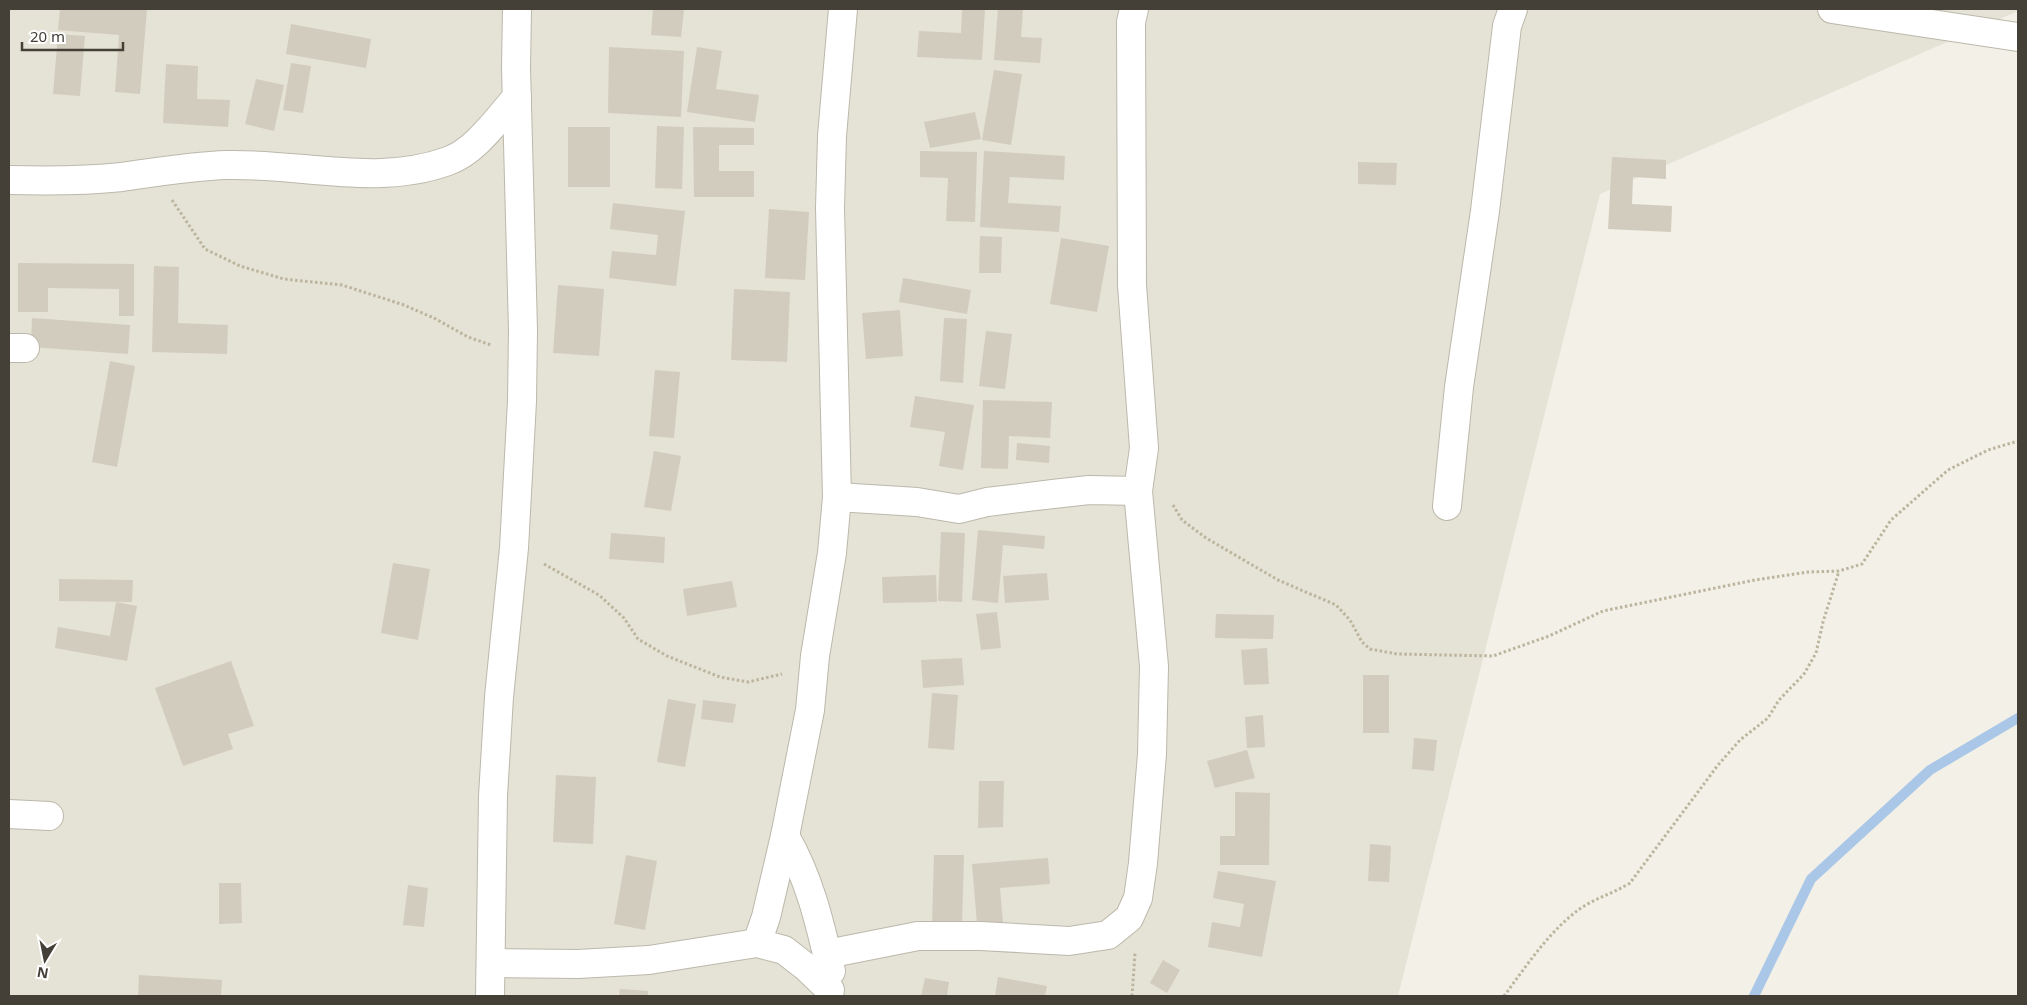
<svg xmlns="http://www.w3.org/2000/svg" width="2027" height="1005" font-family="'Noto Sans',sans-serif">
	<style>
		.residential { fill: #e5e2d6 }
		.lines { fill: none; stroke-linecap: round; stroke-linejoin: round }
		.stream { stroke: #aac7e8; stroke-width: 10 }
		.building { fill: #d2ccbe }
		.minor-casing { stroke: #bcb8ab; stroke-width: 30 }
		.path { stroke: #bcb59e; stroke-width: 3; stroke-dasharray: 2.5 2.5; stroke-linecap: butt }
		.minor { stroke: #fff; stroke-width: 28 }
	</style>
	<rect width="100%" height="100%" fill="#f2f0e7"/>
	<!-- residential -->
	<path class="residential" d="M9,9H2018V11L1600,194L1398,996H9Z"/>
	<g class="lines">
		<!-- stream -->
		<path class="stream" d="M1754,996L1811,879L1930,770L2018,718"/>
	</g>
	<!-- building -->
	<g class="building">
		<path d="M60,9H147L140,94L115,92L119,35L58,30Z"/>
		<path d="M653,9H684L681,37L651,35Z"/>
		<path d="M962,9H985L982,60L917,57L919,31L961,33Z"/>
		<path d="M998,9H1023L1021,37L1042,38L1040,63L994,60Z"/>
		<path d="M291,24L371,39L366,68L286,54Z"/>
		<path d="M58,34L85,36L80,96L53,94Z"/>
		<path d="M609,47L684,51L681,117L608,113Z"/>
		<path d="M697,47L722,51L716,89L759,95L755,122L687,112Z"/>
		<path d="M291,63L311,66L303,113L283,110Z"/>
		<path d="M166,64L198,66L197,99L230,100L228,127L163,123Z"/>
		<path d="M994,70L1022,74L1011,145L982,140Z"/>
		<path d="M256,79L284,85L274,131L245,124Z"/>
		<path d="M975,112L981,139L930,148L924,122Z"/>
		<path d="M657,126L684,127L682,189L655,188Z"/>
		<rect x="568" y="127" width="42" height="60"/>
		<path d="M693,127L754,128V145H719V171H754V197H694Z"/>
		<path d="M920,151L977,152L975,222L946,221L948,178L920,177Z"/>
		<path d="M984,151L1065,156L1064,180L1010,177L1008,203L1061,206L1059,232L980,227Z"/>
		<path d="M1612,157L1666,160V179L1633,177L1632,204L1672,206L1671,232L1608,229Z"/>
		<path d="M1358,162L1397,163L1396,185L1358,184Z"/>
		<path d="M613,203L685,211L676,286L609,278L612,251L656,255L658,235L610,229Z"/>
		<path d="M769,209L809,212L805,280L765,278Z"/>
		<path d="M980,236L1002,237L1001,273H979Z"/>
		<path d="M1061,238L1109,246L1097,312L1050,304Z"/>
		<path d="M18,263L134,264V316H119V289L48,288V312H18Z"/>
		<path d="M154,266L179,267L178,323L228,325L227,354L152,352Z"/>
		<path d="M903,278L971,290L967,314L899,302Z"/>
		<path d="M558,285L604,289L599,356L553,353Z"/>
		<path d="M734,289L790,292L787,362L731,360Z"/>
		<path d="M900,310L903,356L866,359L862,313Z"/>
		<path d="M32,318L130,325L128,354L31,347Z"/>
		<path d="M944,318L967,319L963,383L940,381Z"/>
		<path d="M986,331L1012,334L1005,389L979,386Z"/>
		<path d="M110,361L135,366L117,467L92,462Z"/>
		<path d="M655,370L680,372L674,438L649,436Z"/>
		<path d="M915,396L974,405L963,470L939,466L945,432L910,427Z"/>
		<path d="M983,400L1052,402L1050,438L1009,436L1008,469L981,468Z"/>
		<path d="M1017,443L1050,446L1049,463L1016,460Z"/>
		<path d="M654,451L681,456L671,511L644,507Z"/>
		<path d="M978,530L1045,536L1044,549L1003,545L998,603L972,600Z"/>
		<path d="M941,532L965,533L962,602L938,601Z"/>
		<path d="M611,533L665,537L664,563L609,559Z"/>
		<path d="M393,563L430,569L418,640L381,633Z"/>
		<path d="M1047,573L1049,600L1005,603L1003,576Z"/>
		<path d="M936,575L937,602L883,603L882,577Z"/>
		<path d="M59,579L133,580L132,602L59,601Z"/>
		<path d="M732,581L737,607L687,616L683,589Z"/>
		<path d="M116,602L137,606L127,661L55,648L58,627L110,636Z"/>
		<path d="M997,612L1001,648L981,650L976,614Z"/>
		<path d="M1216,614L1274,615L1273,639L1215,638Z"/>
		<path d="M1267,648L1269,684L1244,685L1241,650Z"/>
		<path d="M962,658L964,685L923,688L921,660Z"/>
		<path d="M231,661L254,726L228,734L233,749L183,766L155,688Z"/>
		<rect x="1363" y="675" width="26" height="58"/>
		<path d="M932,693L958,695L954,750L928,748Z"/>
		<path d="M668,699L696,704L685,767L657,762Z"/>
		<path d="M703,700L736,704L733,723L701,719Z"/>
		<path d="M1263,715L1265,747L1247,748L1245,717Z"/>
		<path d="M1414,738L1437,740L1434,771L1412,769Z"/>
		<path d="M1247,750L1255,778L1215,788L1207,761Z"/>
		<path d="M556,775L596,777L593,844L553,842Z"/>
		<path d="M979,781H1004L1003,827L978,828Z"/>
		<path d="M1235,792L1270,793L1269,865H1220V836H1235Z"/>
		<path d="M1370,844L1391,846L1389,882L1368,881Z"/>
		<path d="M626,855L657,861L645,930L614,924Z"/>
		<path d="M934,855H964L962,925L932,924Z"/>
		<path d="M1048,858L1050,884L1000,888L1003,923L977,924L972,864Z"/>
		<path d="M1218,871L1276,881L1262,957L1208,947L1212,922L1240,927L1244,904L1213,898Z"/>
		<path d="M219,883H241L242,923L219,924Z"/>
		<path d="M408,885L428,888L424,927L403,925Z"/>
		<path d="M1163,960L1180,970L1167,993L1150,983Z"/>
		<path d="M139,975L222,980L221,996H138Z"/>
		<path d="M998,977L1047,986L1045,996H995Z"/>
		<path d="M925,978L949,982L947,996H921Z"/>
		<path d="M620,989L648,991V996H619Z"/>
	</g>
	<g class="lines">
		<!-- minor casing -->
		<g class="minor-casing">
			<g id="minor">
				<path d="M1832,9L2018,37"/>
				<path d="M9,180C47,181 84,181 122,177C157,172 192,166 227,165C301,163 377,187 448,161C476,151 498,118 517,97"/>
				<path d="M9,348H25"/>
				<path d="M837,497L917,502L959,509L987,502L1053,494L1089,490L1138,491"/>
				<path d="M1447,506L1459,387L1485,211L1507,26L1513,9"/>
				<path d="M9,814L49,816"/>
				<path d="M785,836C810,879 820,924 831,971"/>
				<path d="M757,943L766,917L785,836L810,710L815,656L832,553L837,497L830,208L832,136L843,9"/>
				<path d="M827,954L918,936H981L1069,941L1108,935L1129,918L1138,898L1143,863L1152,754L1154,666L1138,491L1144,448L1132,285L1131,22L1134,9"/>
				<path d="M491,963L578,964L649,960L757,943L784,950L806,967L830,990"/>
				<path d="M490,996L493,796L499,697L514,548L522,401L523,330L516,68L517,9"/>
			</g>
		</g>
		<!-- path -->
		<g class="path">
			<path d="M172,200L205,249L240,266L284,279L342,285L404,305L434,318L468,337L491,345"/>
			<path d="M1173,505L1182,520L1206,538L1278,580L1336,605L1350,620L1362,642L1370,649L1397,654L1493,656L1549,636L1603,611L1755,580L1808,572L1839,571L1862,564L1891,520L1948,470L1988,450L2018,441"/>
			<path d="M544,564L599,595L624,618L638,639L667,656L720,677L748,682L782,674"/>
			<path d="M1132,996L1135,953"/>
			<path d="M1504,996C1527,965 1550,930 1581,908C1596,898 1614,893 1630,883L1718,765L1740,740L1768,718L1779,700L1804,674L1816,653L1823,622L1839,571"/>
		</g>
		<!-- minor -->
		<use href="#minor" class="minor"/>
	</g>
	<!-- border -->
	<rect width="2027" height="1005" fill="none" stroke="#444037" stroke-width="20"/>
	<!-- north arrow -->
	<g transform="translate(45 960) rotate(190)" stroke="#ffffff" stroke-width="4" paint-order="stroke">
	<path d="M0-4L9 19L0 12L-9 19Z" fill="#444037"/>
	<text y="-8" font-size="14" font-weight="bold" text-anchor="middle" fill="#444037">N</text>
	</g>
	<!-- scale -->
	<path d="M22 42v8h101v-8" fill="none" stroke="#444037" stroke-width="2.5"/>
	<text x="30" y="42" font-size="15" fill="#444037" stroke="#ffffff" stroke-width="4" paint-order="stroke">20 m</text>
</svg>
